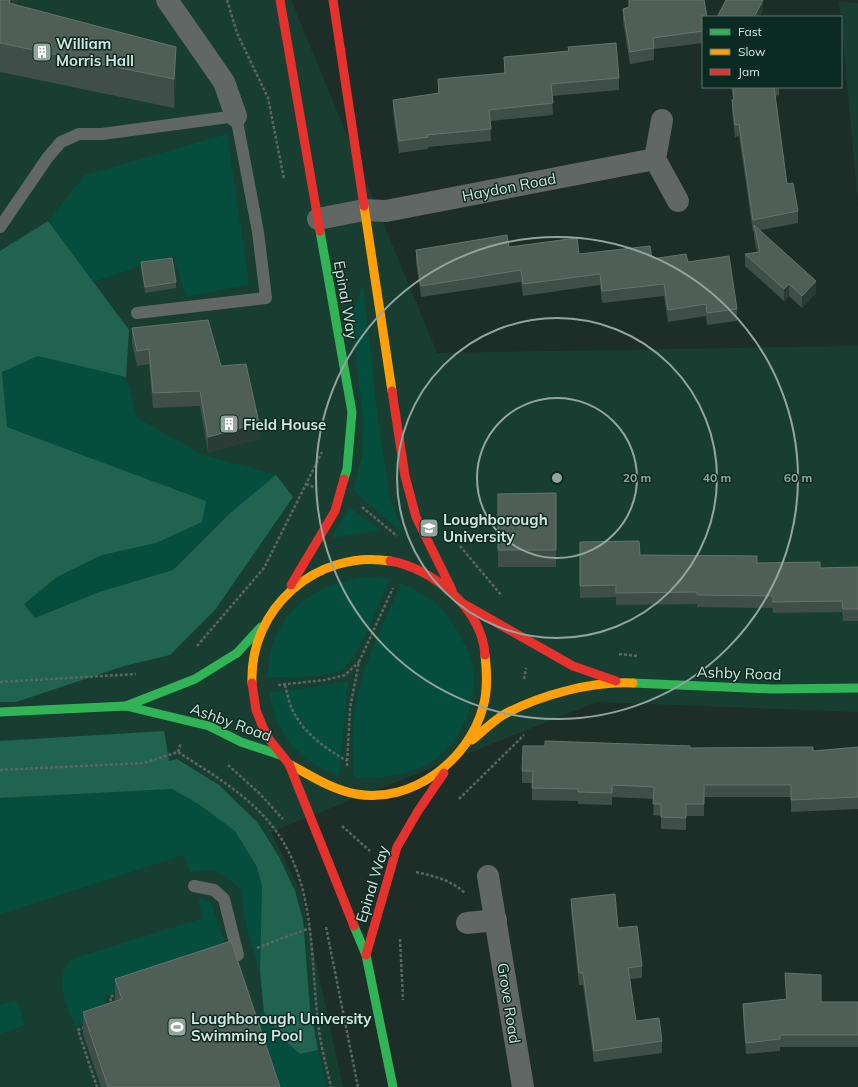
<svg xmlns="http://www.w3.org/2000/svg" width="858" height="1087" font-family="Mulish,sans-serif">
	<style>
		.built { fill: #183e32 }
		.green { fill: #054e3d }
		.forest { fill: #206450 }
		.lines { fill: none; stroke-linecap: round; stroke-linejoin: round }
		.path { stroke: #5d6563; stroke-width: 2.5; stroke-dasharray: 3 2; stroke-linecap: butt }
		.lane { stroke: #616764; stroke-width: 12 }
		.street { stroke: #616764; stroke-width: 22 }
		.fast { stroke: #30b455; stroke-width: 9 }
		.slow { stroke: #ff9f0a; stroke-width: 9 }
		.jam { stroke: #e5322d; stroke-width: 9 }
		.wall { fill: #3f4e48 }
		.shaded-wall { fill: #2b3b35 }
		.building { fill: #4f5f58; stroke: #64746d }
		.ring { fill: none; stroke: #93a59e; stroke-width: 2 }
		.labels { text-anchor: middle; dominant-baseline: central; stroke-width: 3; stroke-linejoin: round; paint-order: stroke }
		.poi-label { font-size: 15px; font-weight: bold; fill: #d3e5de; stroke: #0b2b22; text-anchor: start }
		.street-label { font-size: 15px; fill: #d3e5de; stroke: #0b2b22 }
		.centre { fill: #93a59e; stroke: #0b2b22; stroke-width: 2 }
		.ring-label { font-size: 12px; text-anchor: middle; font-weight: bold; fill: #93a59e; stroke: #0b2b22; stroke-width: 3; stroke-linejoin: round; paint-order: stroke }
	</style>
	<rect width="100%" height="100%" fill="#1d2e28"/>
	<!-- built -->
	<g class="built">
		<path d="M0,0H291L437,353L858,346V712L597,702L271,832L301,892L343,1087H0Z"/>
		<path d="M839,2L858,3V204L841,17Z"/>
	</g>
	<!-- green -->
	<g class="green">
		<path d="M227,134L249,284L186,297L174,255L93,282L48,221L85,175Z"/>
		<path d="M363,284L378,420L390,498L403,533L353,490L362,456L363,421L352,316Z"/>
		<path d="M38,356L126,377L137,418L203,455L276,475L229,514L173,570L99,592L35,618L24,604L57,577L102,555L156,543L206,501L7,427L2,372Z"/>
		<path d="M349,507L380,530L332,538Z"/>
		<path d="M365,577L390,579C379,602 360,657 341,670C330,678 282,677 267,677C269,667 269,655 272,646C287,602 321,584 365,577Z"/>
		<path d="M401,583C417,591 435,600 446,614C457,628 471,653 473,671C477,711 455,754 417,769C396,777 375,778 354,778C353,755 351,731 355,708C362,664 384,624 401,583Z"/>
		<path d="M348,681L339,775L316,766L292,746L275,719L269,692L295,690Z"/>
		<path d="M172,789L197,803L235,831L257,867L262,886L260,972L248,933L240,889L227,877L213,870L190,872L184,855L0,914V798Z"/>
		<path d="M202,898L211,903L229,955L104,996L109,1014L75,1027C67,1004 52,979 72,959L203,918L198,900Z"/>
		<path d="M17,1001L25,1025L0,1034V1005Z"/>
		<path d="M264,1012L282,1038L300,1054L318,1050L327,1087H272L248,1016Z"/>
	</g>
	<!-- forest -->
	<g class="forest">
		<path d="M48,221L129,330L126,377L38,356L2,372L7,427L206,501L202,522L156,543L102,555L57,577L24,604L35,618L99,592L173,570L229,514L276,475L293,497L215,610L170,655L124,666L16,702H0V251Z"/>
		<path d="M164,731L169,761L177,759L219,785L258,823L279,857L295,891L303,920L310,1008L318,1050L300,1054L282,1038L264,1012L260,972L262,886L257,867L235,831L197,803L172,789L0,798V741Z"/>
	</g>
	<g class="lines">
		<!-- path -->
		<g class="path">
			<path d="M227,0L237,33L268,98L284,179"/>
			<path d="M306,484L316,488"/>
			<path d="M362,507L397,536"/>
			<path d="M460,546L502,596"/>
			<path d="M197,646L264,568L322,452"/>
			<path d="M619,654L638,656"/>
			<path d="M524,679L526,668"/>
			<path d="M0,682L136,674"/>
			<path d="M278,685L325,680L345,675L359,662"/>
			<path d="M285,685C287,693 289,702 292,709C303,733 325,748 347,761"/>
			<path d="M178,752L181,743"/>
			<path d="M228,765L260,794L283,819"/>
			<path d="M347,766L350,708L359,662L393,588"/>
			<path d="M0,770L144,763L178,752C212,774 248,795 273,827C316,882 310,956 318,1022C320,1043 326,1065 331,1087"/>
			<path d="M459,799L524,735"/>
			<path d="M342,826L370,851"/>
			<path d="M416,872C434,876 451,880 465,893"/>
			<path d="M326,927L358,1087"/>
			<path d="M400,939L403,1000"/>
			<path d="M257,948L310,928"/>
			<path d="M112,1006L110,997L117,994"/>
			<path d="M85,1027L78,1030L97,1087"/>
		</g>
		<!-- lane -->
		<g class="lane">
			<path d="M0,227L48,157L61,142L79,134H102L236,116L258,232L266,298L137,313"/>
			<path d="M194,886L214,890L224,899L238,955"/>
		</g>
		<!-- street -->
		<g class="street">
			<path d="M167,0L224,82L236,116"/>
			<path d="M662,120L655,159L678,201"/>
			<path d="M318,219L364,210L386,211L655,159"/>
			<path d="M488,876L523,1087"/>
			<path d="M467,923L496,920"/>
		</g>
		<!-- fast -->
		<g class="fast">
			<path d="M320,231L352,412L347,469L344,479"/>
			<path d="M633,683L771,689L858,688"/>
			<path d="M126,706L195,679L237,653L261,627"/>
			<path d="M0,712L126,706L209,726L241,742L280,755"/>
			<path d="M354,926L366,955L393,1087"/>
		</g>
		<!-- slow -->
		<g class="slow">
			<path d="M364,206L392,391"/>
			<path d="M252,683C249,608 317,549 390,561"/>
			<path d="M472,740C482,732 492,722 503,715C540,695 591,681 633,683"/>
			<path d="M289,764C310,775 332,790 356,794C412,804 469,760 483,707C488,690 487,673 485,655"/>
		</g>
		<!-- jam -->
		<g class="jam">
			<path d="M280,0L320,231"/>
			<path d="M333,0L364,206"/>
			<path d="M392,391L405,476L416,517L452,590"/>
			<path d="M390,561C433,568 482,609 485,655"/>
			<path d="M291,585L335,511L344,479"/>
			<path d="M462,603L573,666L616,681"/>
			<path d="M252,683L256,710L262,725L269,739L289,764L354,926"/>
			<path d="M366,955L397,847L418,811L444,773"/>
		</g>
	</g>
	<!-- wall -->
	<g class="wall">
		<path d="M0,0L16,5L176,76L174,108L0,72Z"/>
		<path d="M623,9L703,17V43L654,49V60L630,64L623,21Z"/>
		<path d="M568,47L619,78V90L552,96L553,115L490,121L491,141L428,147V149L399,153L393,112V100L438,93V79L504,73V57L568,51Z"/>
		<path d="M731,87H779V95L775,96L787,184L798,211V223L760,230L816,293L802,308L789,296L784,301L745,266V254L757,252L754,237V231L753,232L739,136L735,137L732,111V100L733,99Z"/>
		<path d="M509,247L579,254L688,262L737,309V321L707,325L706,316L668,322L664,296L602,303L600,285L523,296L521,282L421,297L416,262V250Z"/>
		<path d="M141,262L176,282V288L145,293L141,268Z"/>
		<path d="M132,328L221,366L259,439L208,452L200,406L153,408L149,364L137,366L132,343Z"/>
		<path d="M556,493V567H498V494Z"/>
		<path d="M580,542L640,555L820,568L858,567V621H843L842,612L773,613V608L697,607V604L616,605V597L580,598Z"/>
		<path d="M858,747V809L791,812V797H704V816H686V830L661,829V816L653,815L654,799L612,797V805L578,804V801L532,800V783H522V771L690,748L813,751Z"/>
		<path d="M571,899L618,928L642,966V978L630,979L636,1021L662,1041V1053L594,1062L583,985H579L571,911Z"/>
		<path d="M785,973L821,1002H858V1047H780V1051L746,1054L743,1015V1004L786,999L785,985Z"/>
		<path d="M115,979L280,1087H101L83,1034V1012L115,1001Z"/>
	</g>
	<!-- shaded-wall -->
	<g class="shaded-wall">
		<path d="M10,0H18L9,32V3Z"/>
		<path d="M763,0V10L760,17H754Z"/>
		<path d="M176,47V76L174,108V79Z"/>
		<path d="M816,281V293L802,308V296Z"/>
		<path d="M789,284V296L784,301V289Z"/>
		<path d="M259,423V439L208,452V437Z"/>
	</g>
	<!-- building -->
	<g class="building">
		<path d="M0,0H10L9,3L176,47L174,79L0,43Z"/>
		<path d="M629,0H704L707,17H703V31L653,38L654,48L630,52L623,9L629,7Z"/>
		<path d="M726,0H763L754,17H717Z"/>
		<path d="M616,43L619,78L551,84L553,103L489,110L491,129L427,135L428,137L399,141L393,100L439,93L438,79L505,73L504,57L569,51L568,47Z"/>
		<path d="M733,87H774L787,184L793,183L798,211L753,220L739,124L735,125L732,100L734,99Z"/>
		<path d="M754,225L816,281L802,296L789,284L784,289L745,254L760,252Z"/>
		<path d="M507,235L509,247L577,238L579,254L650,246L652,259L686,254L688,262L729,256L737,309L707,313L706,304L668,310L664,284L602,291L600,274L523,284L521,270L421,286L416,250Z"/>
		<path d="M172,258L176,282L145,287L141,262Z"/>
		<path d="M208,320L221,366L246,364L259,423L208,437L200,391L153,393L149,349L137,351L132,328Z"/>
		<path d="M556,493V550H498V494Z"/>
		<path d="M639,541L640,555L757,556V563L820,562V568L858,567V609H843L842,601L773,602V596L697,595V592L616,593V585L580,586V542Z"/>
		<path d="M545,741L690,746V748L813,747V751L858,747V797L791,800V785H704V804H686V818L661,817V804H653L654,787L612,785V793L578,792V789L532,788L533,771H522L523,746H545Z"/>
		<path d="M615,894L618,928L637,926L642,966L628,968L636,1021L659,1018L662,1041L594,1051L583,973H579L571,899Z"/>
		<path d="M231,941L280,1087H108L83,1012L122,999L115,979Z"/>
		<path d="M785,973L821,975V1002H858V1035H780V1039L746,1043L743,1004L787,999Z"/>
	</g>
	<!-- distance rings -->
	<g class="ring">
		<circle cx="557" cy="478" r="80"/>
		<circle cx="557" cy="478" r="160"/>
		<circle cx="557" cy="478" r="241"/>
	</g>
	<!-- icons -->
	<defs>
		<g id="building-square" transform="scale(1)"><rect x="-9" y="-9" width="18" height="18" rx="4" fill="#93a59e" stroke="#0b2b22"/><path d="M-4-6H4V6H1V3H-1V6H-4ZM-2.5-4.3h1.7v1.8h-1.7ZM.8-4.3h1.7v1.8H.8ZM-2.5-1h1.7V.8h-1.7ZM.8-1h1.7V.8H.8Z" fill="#fff"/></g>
		<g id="university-square" transform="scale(1)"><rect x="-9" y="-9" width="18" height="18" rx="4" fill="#93a59e" stroke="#0b2b22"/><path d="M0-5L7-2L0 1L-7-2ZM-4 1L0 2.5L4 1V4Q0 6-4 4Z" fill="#fff"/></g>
		<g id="stadium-square" transform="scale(1)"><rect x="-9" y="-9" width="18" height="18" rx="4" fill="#93a59e" stroke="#0b2b22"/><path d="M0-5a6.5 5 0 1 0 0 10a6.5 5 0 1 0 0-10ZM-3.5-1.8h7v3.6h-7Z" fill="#fff"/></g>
	</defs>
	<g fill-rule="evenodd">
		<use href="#building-square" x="42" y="52"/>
		<use href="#building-square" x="229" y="424"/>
		<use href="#university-square" x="429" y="528"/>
		<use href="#stadium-square" x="177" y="1027"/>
	</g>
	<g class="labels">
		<!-- poi labels -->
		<g class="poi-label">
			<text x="56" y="43">William<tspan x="56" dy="17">Morris Hall</tspan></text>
			<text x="243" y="424">Field House</text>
			<text x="443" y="519">Loughborough<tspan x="443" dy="17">University</tspan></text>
			<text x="191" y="1018">Loughborough University<tspan x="191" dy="17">Swimming Pool</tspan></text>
		</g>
		<!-- street labels -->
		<g class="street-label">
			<text transform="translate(509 187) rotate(-11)">Haydon Road</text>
			<text transform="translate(346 300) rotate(80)">Epinal Way</text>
			<text transform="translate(739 673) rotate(2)">Ashby Road</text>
			<text transform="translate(231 722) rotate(20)">Ashby Road</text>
			<text transform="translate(372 884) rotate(-73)">Epinal Way</text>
			<text transform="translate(509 1003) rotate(81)">Grove Road</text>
		</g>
	</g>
	<circle cx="557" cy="478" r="6" class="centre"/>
	<g class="ring-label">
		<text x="637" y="482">20 m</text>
		<text x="717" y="482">40 m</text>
		<text x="798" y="482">60 m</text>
	</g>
	<!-- legend -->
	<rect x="702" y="16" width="140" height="72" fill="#0b2b22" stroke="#5b756d"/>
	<rect x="710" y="29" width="20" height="6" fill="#30b455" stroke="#5b756d"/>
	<text x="738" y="36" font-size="12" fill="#d3e5de">Fast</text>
	<rect x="710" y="49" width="20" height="6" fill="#ff9f0a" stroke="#5b756d"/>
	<text x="738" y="56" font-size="12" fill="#d3e5de">Slow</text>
	<rect x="710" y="69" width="20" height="6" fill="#e5322d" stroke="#5b756d"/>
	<text x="738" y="76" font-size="12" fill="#d3e5de">Jam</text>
</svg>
